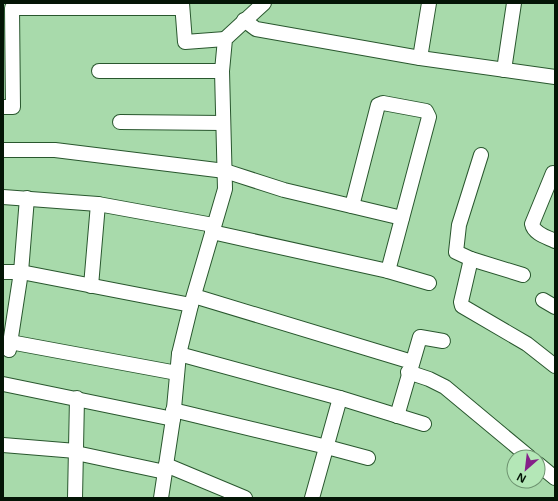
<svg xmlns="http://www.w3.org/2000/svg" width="558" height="501" font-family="'Noto Sans',sans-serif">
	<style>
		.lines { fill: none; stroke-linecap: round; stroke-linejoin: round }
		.minor-casing { stroke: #29572e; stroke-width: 16 }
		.minor { stroke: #fff; stroke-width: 14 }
	</style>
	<rect width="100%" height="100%" fill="#a8daab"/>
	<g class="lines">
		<!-- minor casing -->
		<g class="minor-casing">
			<g id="minor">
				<path d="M182,3L185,42L225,39"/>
				<path d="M244,20L256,29L420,58L555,77"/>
				<path d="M420,58L429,3"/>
				<path d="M504,70L514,3"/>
				<path d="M99,71H222"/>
				<path d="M3,107H13L12,8H182"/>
				<path d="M120,122L223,123"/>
				<path d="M3,150H55L225,171L284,190L402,218"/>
				<path d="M481,155L459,225L456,252L471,259L523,275"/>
				<path d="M553,173L532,224C534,234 547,237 555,241"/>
				<path d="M3,197L98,204L213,225"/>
				<path d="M352,206L378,105L383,103L426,111L429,117L388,271"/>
				<path d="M212,232L388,271L429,283"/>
				<path d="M471,259L461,302L462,306L527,344L555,366"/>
				<path d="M3,272H21L191,305"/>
				<path d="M91,286L98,204"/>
				<path d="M194,296L412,362"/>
				<path d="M543,300L555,307"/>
				<path d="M10,342L177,373"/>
				<path d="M9,350L21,272L27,198"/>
				<path d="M179,354L340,398L424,424"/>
				<path d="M408,372L429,379L445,387L529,457"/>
				<path d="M3,384L173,419"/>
				<path d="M173,410L327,447L368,458"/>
				<path d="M397,416L420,337L443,341"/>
				<path d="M3,445L76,451"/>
				<path d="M76,453L165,472"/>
				<path d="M538,464L555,478"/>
				<path d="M166,465L245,498"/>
				<path d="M75,498L77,398"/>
				<path d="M161,498L173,419L179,354L191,305L225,189L222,71L225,39L264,3"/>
				<path d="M312,498L340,398"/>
			</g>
		</g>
		<!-- minor -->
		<use href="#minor" class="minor"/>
	</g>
	<!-- border -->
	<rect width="558" height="501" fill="none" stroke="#041506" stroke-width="8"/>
	<!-- north arrow -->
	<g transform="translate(526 469) rotate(208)"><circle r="19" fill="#b4e7b7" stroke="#6e9370"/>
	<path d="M0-3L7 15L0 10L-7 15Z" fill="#852089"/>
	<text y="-6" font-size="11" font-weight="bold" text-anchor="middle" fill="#041506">N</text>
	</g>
</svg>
